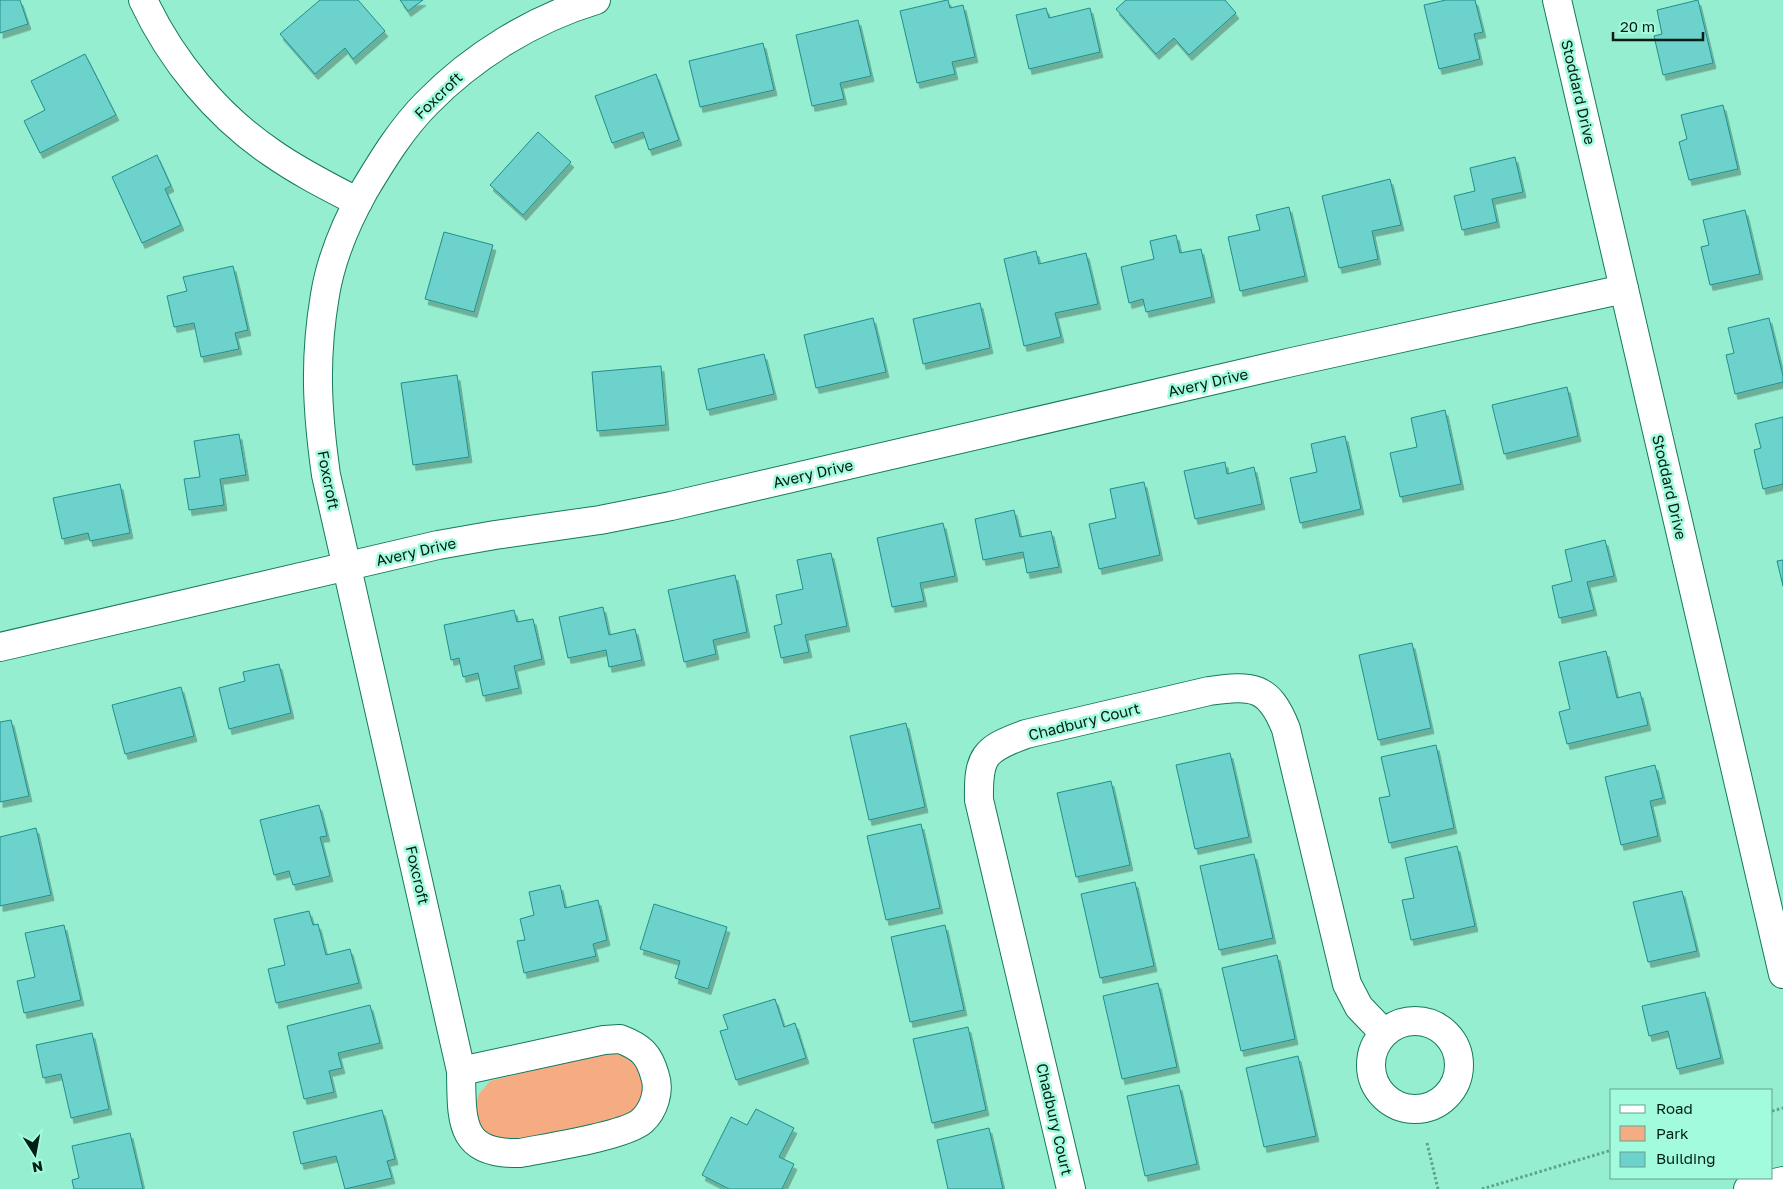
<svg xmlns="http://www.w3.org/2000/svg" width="1783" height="1189" font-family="'Golos Text',sans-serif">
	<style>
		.green { fill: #f6ac82 }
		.building { fill: #6dd1cc; stroke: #1e8f8a; filter: url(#shadow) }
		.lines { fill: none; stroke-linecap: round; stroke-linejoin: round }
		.minor-casing { stroke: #16795f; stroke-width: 30 }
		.secondary-casing { stroke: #16795f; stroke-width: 30 }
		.path { stroke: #5fa08b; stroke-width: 3; stroke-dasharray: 2.5 2.5; stroke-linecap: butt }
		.minor { stroke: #fff; stroke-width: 28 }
		.secondary { stroke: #fff; stroke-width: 28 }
		.labels { text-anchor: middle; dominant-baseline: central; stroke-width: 5; stroke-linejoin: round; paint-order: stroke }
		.street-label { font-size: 15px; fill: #021e16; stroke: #a3fbdd }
	</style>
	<defs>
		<filter id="shadow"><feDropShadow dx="3" dy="5.5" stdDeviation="0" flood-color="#0004"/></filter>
	</defs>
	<rect width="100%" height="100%" fill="#96eed0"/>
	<!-- green -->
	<path class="green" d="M613,1053C619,1055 625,1056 631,1061C645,1072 648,1097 634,1110C629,1115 623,1117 617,1119L510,1142L489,1136L477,1120L475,1113L476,1103L479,1094L490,1081L600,1054Z"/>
	<!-- building -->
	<g class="building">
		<path d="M0,0H20L28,24L0,33Z"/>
		<path d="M320,0H358L385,31L353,59L345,48L315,74L280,34Z"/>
		<path d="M400,0H423L408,11Z"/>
		<path d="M947,0H948L950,8L963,5L975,57L952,62L955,74L917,83L900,11Z"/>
		<path d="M1126,0H1225L1236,13L1189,55L1174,38L1156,54L1116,9Z"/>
		<path d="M1446,0H1475L1483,32L1474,34L1480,59L1439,69L1424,5Z"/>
		<path d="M1698,0L1713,63L1663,75L1654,36L1662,34L1657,10Z"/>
		<path d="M1046,8L1049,18L1090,8L1100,52L1029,69L1016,15Z"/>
		<path d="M858,20L871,76L840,83L844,99L812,106L796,35Z"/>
		<path d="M763,43L774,90L700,107L689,61Z"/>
		<path d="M85,54L116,115L40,153L24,121L45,110L31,81Z"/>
		<path d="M656,74L679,140L649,150L643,132L612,143L595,96Z"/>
		<path d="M1723,105L1738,169L1689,180L1679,142L1687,139L1681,115Z"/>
		<path d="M538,132L571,162L523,215L490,185Z"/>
		<path d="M157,155L171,186L165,189L181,225L142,243L112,177Z"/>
		<path d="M1515,157L1523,192L1492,199L1497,222L1462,230L1454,196L1475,191L1470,168Z"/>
		<path d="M1390,179L1401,225L1372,231L1378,259L1339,268L1322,196Z"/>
		<path d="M1289,207L1305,276L1240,291L1228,237L1260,230L1256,215Z"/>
		<path d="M1745,210L1760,274L1710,285L1701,247L1709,245L1703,220Z"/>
		<path d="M444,232L493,245L474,312L425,299Z"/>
		<path d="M1176,235L1180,253L1201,249L1212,297L1146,312L1143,299L1129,303L1121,267L1154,259L1150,241Z"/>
		<path d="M1036,251L1039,264L1086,253L1098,304L1055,313L1061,337L1024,346L1004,259Z"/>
		<path d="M233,266L248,330L235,333L239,349L201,357L194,323L174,327L167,296L187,291L183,277Z"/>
		<path d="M980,303L990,348L923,364L913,319Z"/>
		<path d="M873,318L886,372L816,388L804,335Z"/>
		<path d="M1769,318L1783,376V382L1735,394L1726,355L1734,353L1728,328Z"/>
		<path d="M764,354L774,394L707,410L698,369Z"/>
		<path d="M661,366L666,425L597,431L592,372Z"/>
		<path d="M457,375L469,457L413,465L401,383Z"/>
		<path d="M1567,387L1578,436L1504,454L1492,405Z"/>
		<path d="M1445,410L1461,484L1400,497L1390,453L1417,447L1411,418Z"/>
		<path d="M1783,417V484L1763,489L1754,450L1761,448L1755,424Z"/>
		<path d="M239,434L246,475L220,479L224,505L189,510L184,479L200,477L194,441Z"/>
		<path d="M1345,436L1361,509L1300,523L1290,478L1317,472L1311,444Z"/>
		<path d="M1225,462L1227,474L1254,467L1262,504L1195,519L1184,471Z"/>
		<path d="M1144,482L1160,555L1099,569L1089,524L1116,518L1110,489Z"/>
		<path d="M120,484L130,533L90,541L88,533L62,539L53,498Z"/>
		<path d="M1014,510L1020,537L1051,531L1059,567L1027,573L1023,552L983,560L975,519Z"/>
		<path d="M943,523L955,576L920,583L924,601L892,607L877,538Z"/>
		<path d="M1605,540L1614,576L1587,582L1594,610L1559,618L1552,586L1572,581L1565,550Z"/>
		<path d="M831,553L847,626L805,635L809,652L781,658L774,626L782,624L776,595L803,589L797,560Z"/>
		<path d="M1783,560V586L1777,561Z"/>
		<path d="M735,575L747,632L713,640L716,654L684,662L668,590Z"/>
		<path d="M603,607L609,635L635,629L642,660L609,667L606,650L568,658L559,617Z"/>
		<path d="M514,610L517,622L533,619L542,659L514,666L519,688L483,696L478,673L463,677L459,658L451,660L444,625Z"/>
		<path d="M1412,643L1431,728L1378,740L1359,655Z"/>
		<path d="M1606,651L1617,698L1640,692L1648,725L1567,744L1559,712L1570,709L1559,662Z"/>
		<path d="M279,664L291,713L229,729L219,688L245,681L243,672Z"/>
		<path d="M181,687L194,736L125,754L112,705Z"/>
		<path d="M11,720L29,796L0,802V722Z"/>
		<path d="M906,723L925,807L869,820L850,736Z"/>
		<path d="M1436,745L1454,828L1389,843L1379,798L1390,796L1381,757Z"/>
		<path d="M1230,753L1249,837L1195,849L1176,765Z"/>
		<path d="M1655,765L1663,798L1650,801L1658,836L1621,845L1605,777Z"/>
		<path d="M1111,781L1130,865L1076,877L1057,793Z"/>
		<path d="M319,805L327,836L320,837L330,876L293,885L289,871L274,875L260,820Z"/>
		<path d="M921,824L940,908L886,920L867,836Z"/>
		<path d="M36,828L51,895L0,906V837Z"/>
		<path d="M1457,846L1475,926L1411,940L1402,900L1414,898L1405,858Z"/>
		<path d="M1254,854L1273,938L1219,950L1200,866Z"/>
		<path d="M1135,882L1154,966L1100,978L1081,894Z"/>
		<path d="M560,885L565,908L598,900L607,940L593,944L596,956L524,973L517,941L525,940L520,919L534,915L529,892Z"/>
		<path d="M1682,891L1697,951L1648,962L1633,902Z"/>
		<path d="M654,904L727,927L708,989L675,978L680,961L640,949Z"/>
		<path d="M309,911L313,925L318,924L326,955L350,949L359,983L276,1003L268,969L285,965L274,919Z"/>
		<path d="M64,925L81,1000L24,1013L17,981L35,977L25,933Z"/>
		<path d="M945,925L964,1010L910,1022L891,937Z"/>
		<path d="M1277,955L1295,1039L1241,1051L1222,968Z"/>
		<path d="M1158,983L1177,1067L1122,1079L1103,996Z"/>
		<path d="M1705,992L1721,1058L1677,1069L1668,1031L1649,1036L1642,1006Z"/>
		<path d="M775,999L784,1027L795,1023L806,1058L736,1080L720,1031L728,1029L723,1015Z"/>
		<path d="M370,1005L380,1043L338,1053L342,1068L329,1071L334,1092L304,1099L287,1026Z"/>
		<path d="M968,1027L986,1110L932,1123L913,1039Z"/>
		<path d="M92,1033L109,1109L71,1118L61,1074L43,1078L36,1045Z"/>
		<path d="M1298,1056L1316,1136L1264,1147L1246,1068Z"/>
		<path d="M1179,1085L1197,1164L1145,1176L1127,1096Z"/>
		<path d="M756,1109L794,1128L779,1157L794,1164L782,1189H729L702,1175L731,1117L747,1125Z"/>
		<path d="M382,1110L395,1159L387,1161L392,1178L345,1189L336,1156L301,1164L293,1132Z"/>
		<path d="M989,1128L1003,1189H948L937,1140Z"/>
		<path d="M130,1133L143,1189H74L72,1180L79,1178L72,1146Z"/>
	</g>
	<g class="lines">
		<!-- minor casing -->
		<g class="minor-casing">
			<g id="minor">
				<path d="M143,0C171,60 217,116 272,153C299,172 329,187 358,202"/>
				<path d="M1557,0L1783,974"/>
				<path d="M0,647L438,545L495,535L600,520L671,506L1292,362L1624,289"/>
				<circle cx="1415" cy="1065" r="44"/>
				<path d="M620,1039C641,1047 649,1054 655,1076C660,1091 654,1110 642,1121C625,1136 545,1148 520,1153C458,1155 462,1120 461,1071L604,1040Z"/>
				<path d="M461,1071L326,475C317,411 314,359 325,295C331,258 347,221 365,189C383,159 402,128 427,103C473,56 533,19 596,0"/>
				<path d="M1071,1189L979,800C978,756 984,749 1026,734L1209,691C1252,685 1269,685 1286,729L1347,984L1359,1007L1384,1033"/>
			</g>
		</g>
		<!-- secondary casing -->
		<g class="secondary-casing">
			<path id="secondary" d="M1748,1189L1783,1181"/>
		</g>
		<!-- path -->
		<g class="path">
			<path d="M1772,1111L1783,1108"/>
			<path d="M1427,1143L1438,1189"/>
			<path d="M1482,1189L1612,1150"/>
		</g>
		<!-- minor -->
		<use href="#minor" class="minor"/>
		<!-- secondary -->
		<use href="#secondary" class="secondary"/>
	</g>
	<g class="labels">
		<!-- street labels -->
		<g class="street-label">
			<text transform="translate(1579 92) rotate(77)">Stoddard Drive</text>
			<text transform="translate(438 95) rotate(-44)">Foxcroft</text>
			<text transform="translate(1208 382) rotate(-13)">Avery Drive</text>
			<text transform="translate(813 473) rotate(-13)">Avery Drive</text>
			<text transform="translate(329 480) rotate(79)">Foxcroft</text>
			<text transform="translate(1670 487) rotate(77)">Stoddard Drive</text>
			<text transform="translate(416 551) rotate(-13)">Avery Drive</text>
			<text transform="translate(1084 721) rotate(-14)">Chadbury Court</text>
			<text transform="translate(418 875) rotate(77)">Foxcroft</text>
			<text transform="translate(1055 1119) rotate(77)">Chadbury Court</text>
		</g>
	</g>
	<!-- legend -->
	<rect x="1610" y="1089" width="162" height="90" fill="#a3fbdd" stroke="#63a38d"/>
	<rect x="1620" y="1105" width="25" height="8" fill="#ffffff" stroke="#63a38d"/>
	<text x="1656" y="1114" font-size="15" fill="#021e16">Road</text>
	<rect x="1620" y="1126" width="25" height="15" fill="#f6ac82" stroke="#63a38d"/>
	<text x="1656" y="1139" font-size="15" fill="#021e16">Park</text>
	<rect x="1620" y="1152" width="25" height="15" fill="#6dd1cc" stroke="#63a38d"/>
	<text x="1656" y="1164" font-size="15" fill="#021e16">Building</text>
	<!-- north arrow -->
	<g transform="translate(35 1154) rotate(169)" stroke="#a3fbdd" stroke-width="4" paint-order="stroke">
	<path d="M0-4L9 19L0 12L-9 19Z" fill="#021e16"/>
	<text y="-8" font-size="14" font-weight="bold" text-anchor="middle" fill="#021e16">N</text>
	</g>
	<!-- scale -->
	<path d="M1613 32v8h90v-8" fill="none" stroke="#021e16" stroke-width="2.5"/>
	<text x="1620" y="32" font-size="15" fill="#021e16" stroke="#a3fbdd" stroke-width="4" paint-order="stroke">20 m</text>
</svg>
